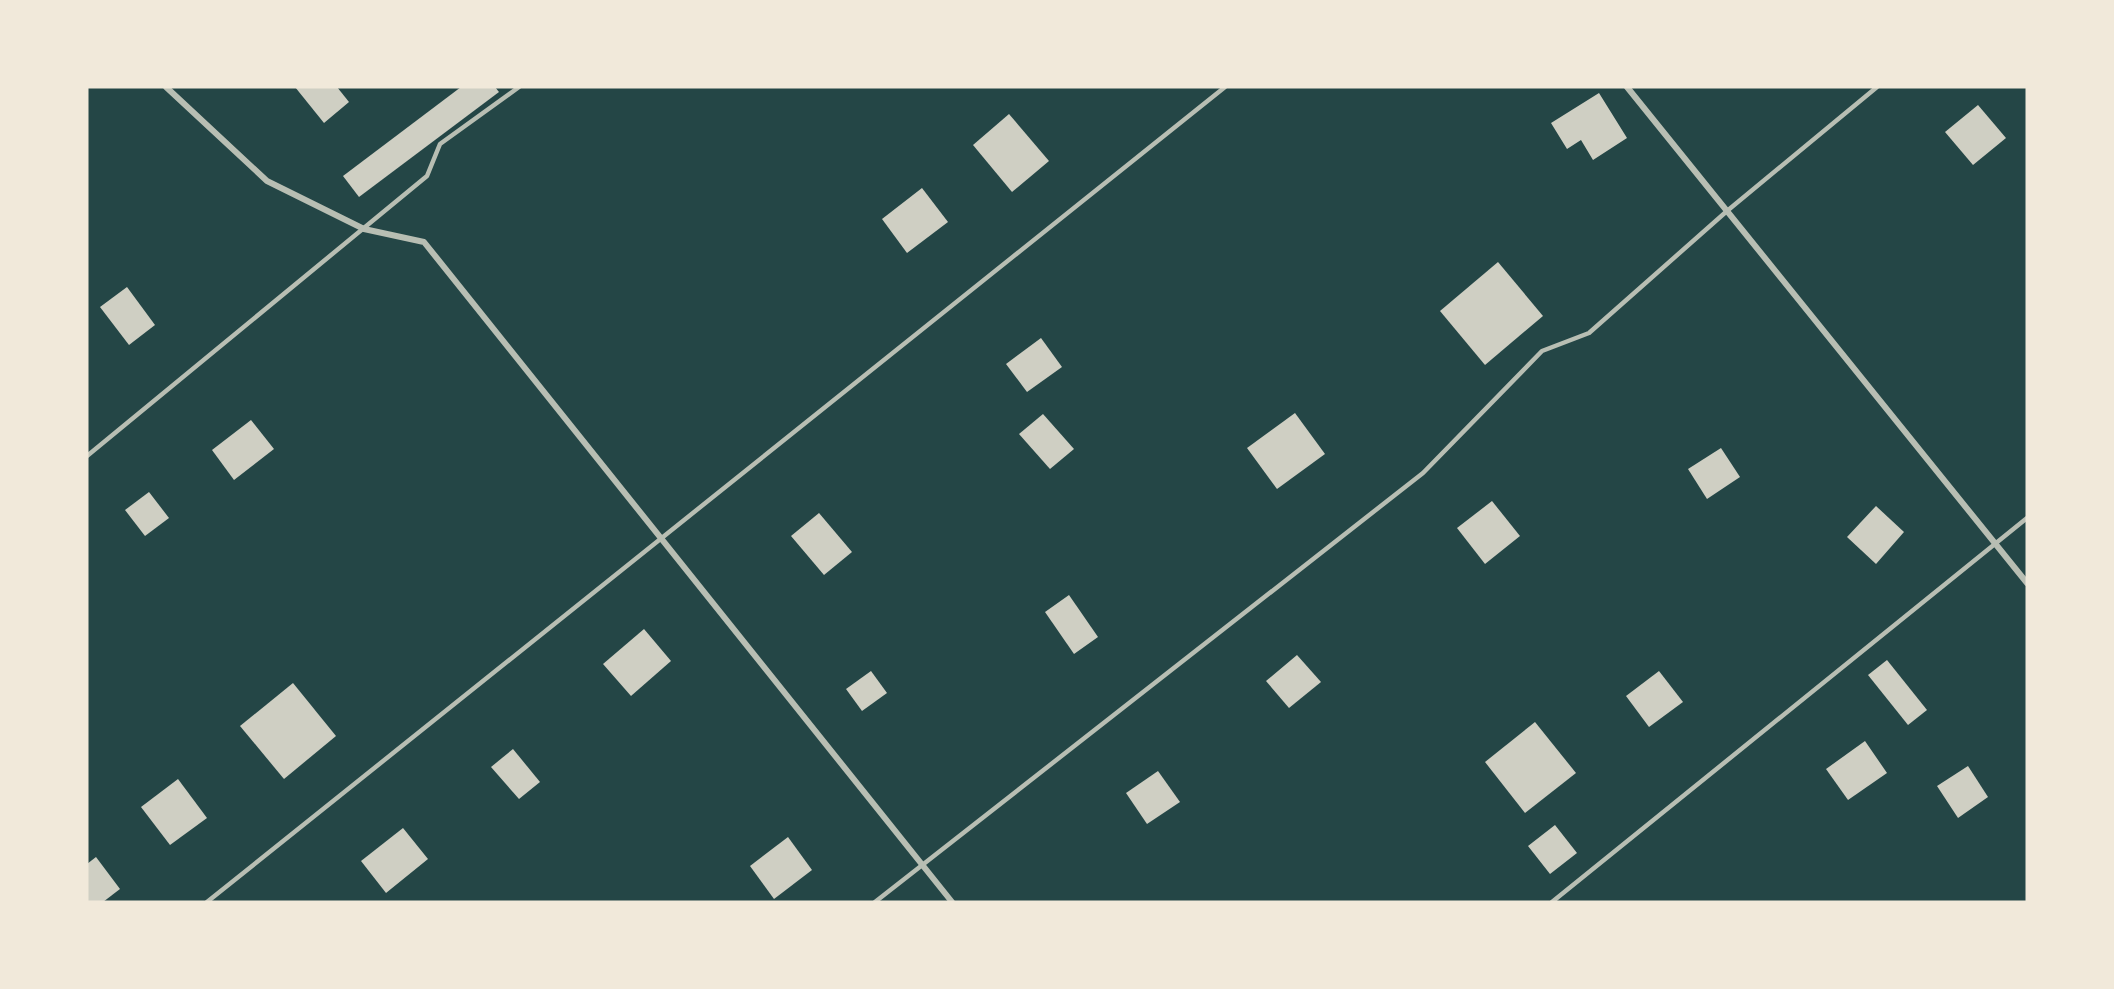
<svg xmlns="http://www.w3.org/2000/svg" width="2114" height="989" font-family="'Golos Text',sans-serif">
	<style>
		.green { fill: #244646 }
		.building { fill: #cfcfc3 }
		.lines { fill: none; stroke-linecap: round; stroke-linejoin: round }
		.service { stroke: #b8beb3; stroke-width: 4.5 }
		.minor { stroke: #b8beb3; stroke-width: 6 }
	</style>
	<rect width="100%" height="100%" fill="#0f3d3e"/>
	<!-- green -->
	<rect class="green" x="87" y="87" width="1940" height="815"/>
	<!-- building -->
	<g class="building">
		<path d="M295,87H337L349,102L324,123Z"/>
		<path d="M461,87H495L499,92L359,197L343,176Z"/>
		<path d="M1599,93L1627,138L1593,160L1581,140L1567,149L1551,123Z"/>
		<path d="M1978,105L2006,138L1973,165L1945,132Z"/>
		<path d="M1009,114L1049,161L1012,192L973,145Z"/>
		<path d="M922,188L948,222L907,253L882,219Z"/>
		<path d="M1498,262L1543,316L1485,365L1440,311Z"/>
		<path d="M127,287L155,325L129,345L100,307Z"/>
		<path d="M1041,338L1062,367L1027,392L1006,364Z"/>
		<path d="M1295,413L1325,454L1277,489L1247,448Z"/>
		<path d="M1043,414L1074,449L1050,469L1019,434Z"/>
		<path d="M251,420L274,449L234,480L212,450Z"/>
		<path d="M1721,448L1740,477L1707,499L1688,469Z"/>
		<path d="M149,492L169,518L145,536L125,510Z"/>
		<path d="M1492,501L1520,536L1485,564L1457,528Z"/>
		<path d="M1876,506L1904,532L1876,564L1847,537Z"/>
		<path d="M819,513L852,552L824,575L791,536Z"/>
		<path d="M1069,595L1098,637L1074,654L1045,612Z"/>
		<path d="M644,629L671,661L631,696L603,664Z"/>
		<path d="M1297,655L1321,682L1289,708L1266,681Z"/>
		<path d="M1887,660L1927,710L1908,725L1868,675Z"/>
		<path d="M871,671L887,693L862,711L846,689Z"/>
		<path d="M1659,671L1683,702L1649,727L1626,696Z"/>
		<path d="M293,683L336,736L284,779L240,726Z"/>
		<path d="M1535,722L1576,773L1525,813L1485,762Z"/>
		<path d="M1865,741L1887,773L1848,800L1826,769Z"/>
		<path d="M513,749L540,782L519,799L491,767Z"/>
		<path d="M1968,766L1988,797L1958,818L1937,786Z"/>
		<path d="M1158,771L1180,802L1147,824L1126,793Z"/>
		<path d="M178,779L207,818L170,845L141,807Z"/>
		<path d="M1555,825L1577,853L1550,874L1528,846Z"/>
		<path d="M403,828L428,859L386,893L361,861Z"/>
		<path d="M788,837L812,870L774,899L750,866Z"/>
		<path d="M96,857L120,889L103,902H87V864Z"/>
	</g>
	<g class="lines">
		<!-- service -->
		<g class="service">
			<path d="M87,456L427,176L440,144L519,87"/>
			<path d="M207,902L1225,87"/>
			<path d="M875,902L1423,473L1542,351L1589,333L1727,211L1877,87"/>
			<path d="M1552,902L2027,518"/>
		</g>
		<!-- minor -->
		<g class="minor">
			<path d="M166,87L267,181L364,229L424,242L952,902"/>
			<path d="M1627,87L2027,583"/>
		</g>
	</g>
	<!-- border -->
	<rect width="2114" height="989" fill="none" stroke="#f1e9da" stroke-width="177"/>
</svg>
